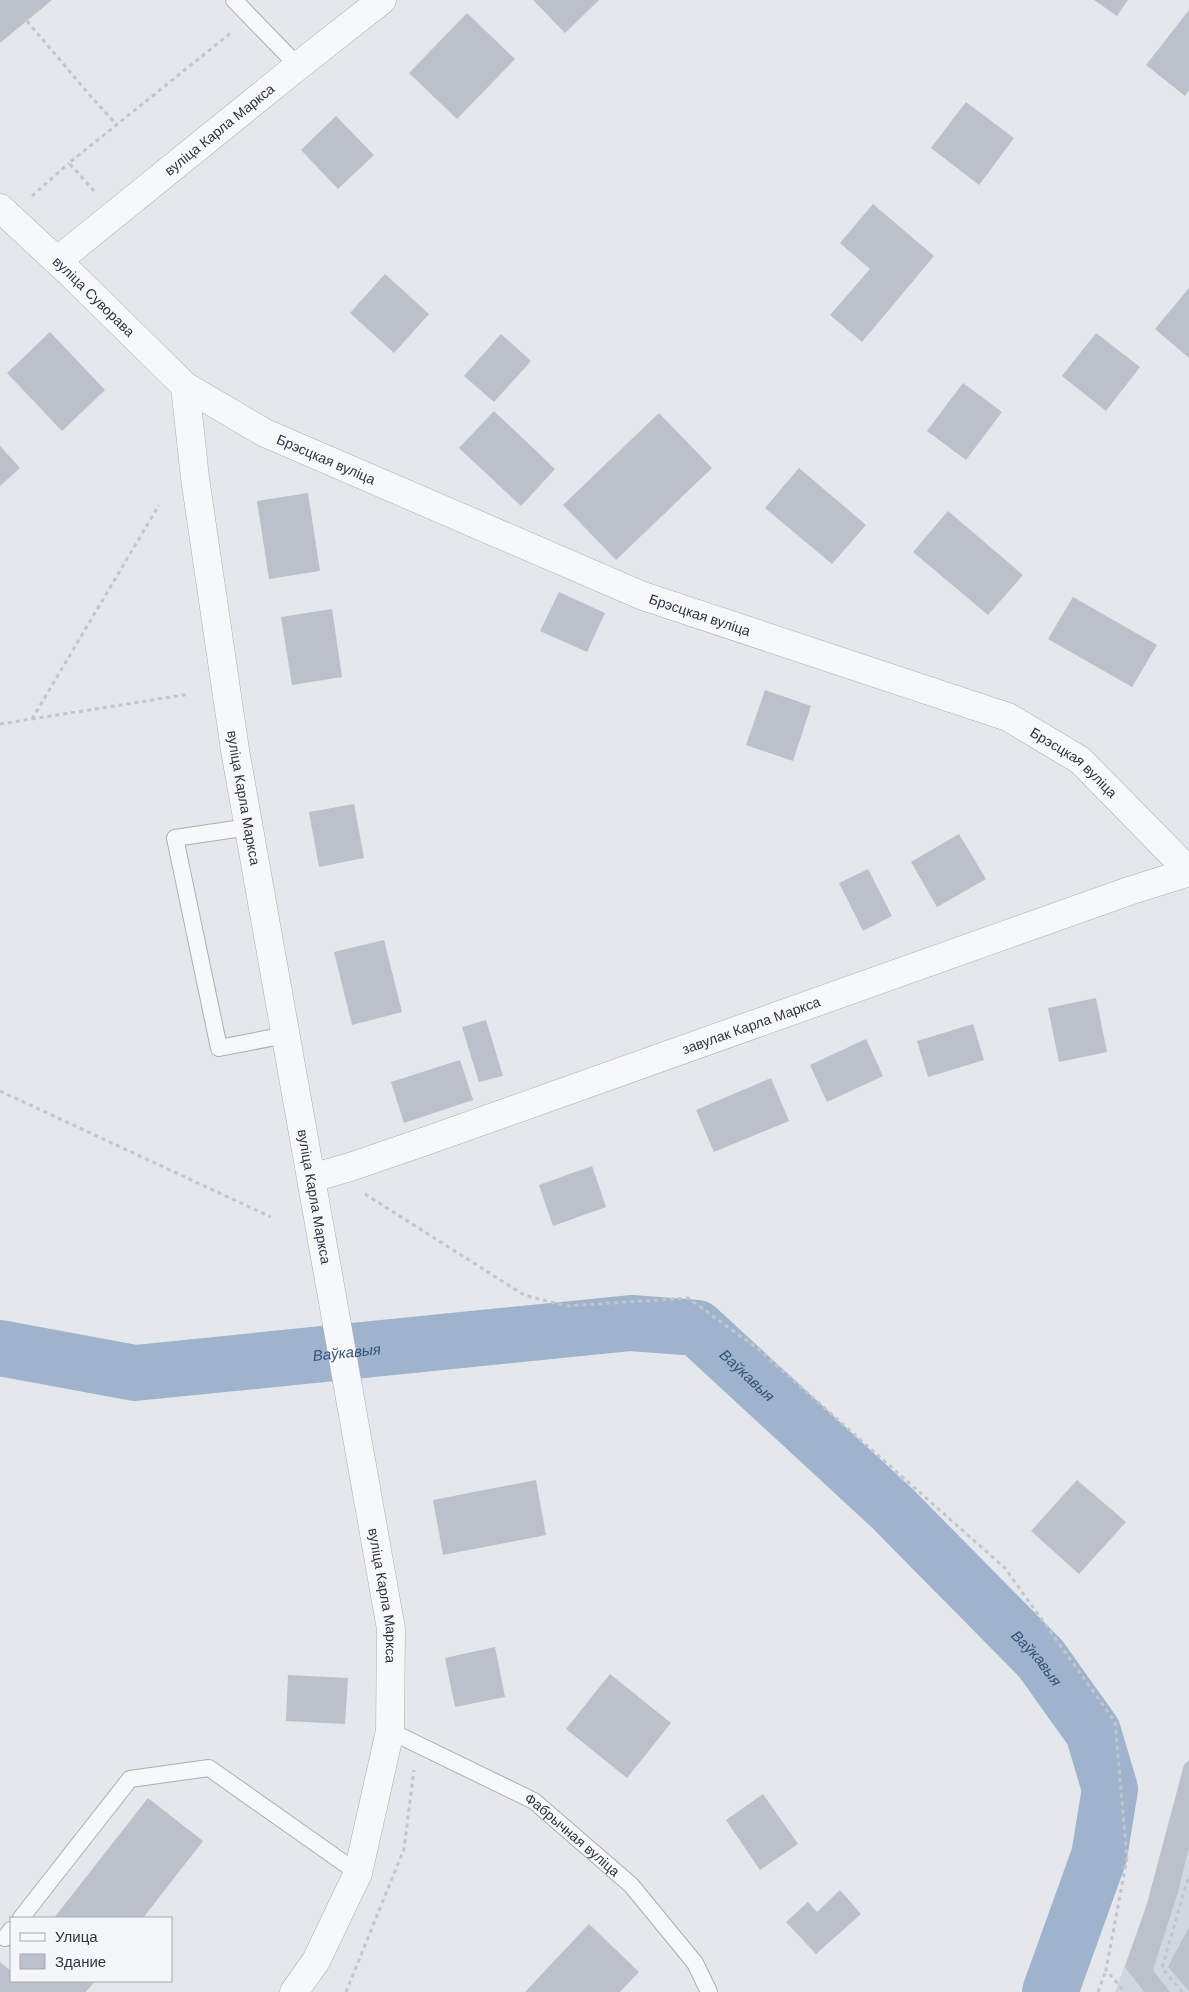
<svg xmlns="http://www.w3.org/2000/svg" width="1189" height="1992" font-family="Helvetica,sans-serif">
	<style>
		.built { fill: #d2d6de }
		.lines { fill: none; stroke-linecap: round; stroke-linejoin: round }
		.river { stroke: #9fb4cc; stroke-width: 56 }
		.building { fill: #bbc0ca }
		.service-casing { stroke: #a9aeb7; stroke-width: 18 }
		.minor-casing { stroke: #a9aeb7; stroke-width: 29 }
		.tertiary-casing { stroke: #a9aeb7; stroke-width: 29 }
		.path { stroke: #c2c5cb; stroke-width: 3; stroke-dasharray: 4 4; stroke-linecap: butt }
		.service { stroke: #f7f8fa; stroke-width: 16 }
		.minor { stroke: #f7f8fa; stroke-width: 28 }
		.tertiary { stroke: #f7f8fa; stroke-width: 28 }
		.labels { text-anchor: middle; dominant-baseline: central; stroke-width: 4; stroke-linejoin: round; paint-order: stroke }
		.street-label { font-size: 14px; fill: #2b3445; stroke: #f4f6f9 }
		.water-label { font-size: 15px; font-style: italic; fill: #34527a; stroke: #f4f6f9 }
	</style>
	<rect width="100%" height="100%" fill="#e4e7ec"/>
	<!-- built -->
	<path class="built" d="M1189,1760V1992H1115L1147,1904L1184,1765Z"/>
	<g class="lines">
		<!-- river -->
		<path class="river" id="s1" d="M0,1348L135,1373L631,1323L697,1328L892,1508L1041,1659L1093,1732L1110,1789L1099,1856L1050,1992"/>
	</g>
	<!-- building -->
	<g class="building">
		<path d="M0,0H52L0,43Z"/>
		<path d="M533,0H599L565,33Z"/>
		<path d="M1094,0H1128L1117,16Z"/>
		<path d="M1189,10V90L1185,96L1146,65Z"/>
		<path d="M467,13L515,59L457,119L409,73Z"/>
		<path d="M966,102L1014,138L979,185L931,148Z"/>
		<path d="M336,116L374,155L338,189L301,150Z"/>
		<path d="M873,204L934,256L862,342L830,315L870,269L840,243Z"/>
		<path d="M385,274L429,314L394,353L350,313Z"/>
		<path d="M1189,288V358L1155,329Z"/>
		<path d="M50,332L105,390L62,431L7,373Z"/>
		<path d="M1096,333L1140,367L1106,411L1062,376Z"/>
		<path d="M501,334L531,361L494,402L464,376Z"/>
		<path d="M963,383L1002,412L966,460L927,431Z"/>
		<path d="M494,411L555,469L521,506L459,448Z"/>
		<path d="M659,413L712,468L616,560L563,505Z"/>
		<path d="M0,446L20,468L0,486Z"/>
		<path d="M799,468L866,525L832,564L765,508Z"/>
		<path d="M308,493L320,571L269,579L257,501Z"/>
		<path d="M948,511L1023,575L988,615L913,552Z"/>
		<path d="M559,592L605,613L587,652L540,631Z"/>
		<path d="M1073,597L1157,645L1132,687L1048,639Z"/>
		<path d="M332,609L342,677L292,685L281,617Z"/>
		<path d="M765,690L811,706L793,761L746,745Z"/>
		<path d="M354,804L364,858L319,867L309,812Z"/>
		<path d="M959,834L986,879L937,907L911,862Z"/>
		<path d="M868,869L892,916L863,931L839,883Z"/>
		<path d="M384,940L402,1012L352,1025L334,952Z"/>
		<path d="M1096,998L1107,1052L1059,1062L1048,1008Z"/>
		<path d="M486,1020L503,1076L479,1082L462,1027Z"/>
		<path d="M973,1024L984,1060L928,1077L917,1041Z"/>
		<path d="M866,1039L883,1076L827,1102L810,1065Z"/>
		<path d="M460,1060L473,1100L404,1123L391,1082Z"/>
		<path d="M771,1078L789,1121L714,1152L696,1110Z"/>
		<path d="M592,1166L606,1207L553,1226L539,1185Z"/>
		<path d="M536,1480L546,1535L443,1555L433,1500Z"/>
		<path d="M1077,1480L1126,1522L1079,1574L1031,1531Z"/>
		<path d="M495,1647L505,1697L455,1707L445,1658Z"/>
		<path d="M610,1674L671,1723L627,1778L566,1729Z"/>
		<path d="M288,1675L348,1678L345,1724L286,1721Z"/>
		<path d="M1189,1760V1847L1178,1892L1153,1970L1170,1992H1144L1125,1967L1147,1904L1184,1765Z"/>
		<path d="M763,1794L798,1844L760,1870L726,1820Z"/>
		<path d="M148,1798L203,1841L143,1918H54Z"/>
		<path d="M840,1890L861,1914L816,1954L786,1922L808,1902L817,1912Z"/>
		<path d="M589,1924L639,1972L620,1992H525Z"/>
		<path d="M1189,1927V1991L1168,1967Z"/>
		<path d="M0,1962L11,1971V1981H95L86,1992H0Z"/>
	</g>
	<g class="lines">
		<!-- service casing -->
		<g class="service-casing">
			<g id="service">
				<path d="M234,0L298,66"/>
				<path d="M249,827L175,838L219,1048L286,1035"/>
				<path id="s2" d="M390,1731L534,1801L631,1885L695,1963L709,1992"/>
				<path d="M21,1918L130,1779L209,1768L358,1873"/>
				<path d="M5,1938L11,1930"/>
			</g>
		</g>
		<!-- minor casing -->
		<g class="minor-casing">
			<g id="minor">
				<path id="s3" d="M57,261L298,66L382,0"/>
			</g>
		</g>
		<!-- tertiary casing -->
		<g class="tertiary-casing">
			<g id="tertiary">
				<path id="s4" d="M0,208L69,272L185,386L265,433L643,596L1008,717L1080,760L1189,871"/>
				<path id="s5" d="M185,386L195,478L235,750L391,1629L390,1731L358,1873L316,1961L294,1992"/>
				<path id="s6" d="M312,1178L350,1167L423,1142L1129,891L1189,872"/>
			</g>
		</g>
		<!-- path -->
		<g class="path">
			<path d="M27,21L87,92L117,125"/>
			<path d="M94,191L69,163L232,32"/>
			<path d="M32,196L69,163"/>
			<path d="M32,719L159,505"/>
			<path d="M0,724L190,694"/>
			<path d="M0,1091L271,1217"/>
			<path d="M365,1194L524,1295L566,1306L688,1298L757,1348L1005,1568L1115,1722L1127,1858L1106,1970L1125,1992"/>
			<path d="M346,1992L404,1849L414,1770"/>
			<path d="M1098,1992L1106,1970"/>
			<path d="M1182,1992L1162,1968L1189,1875"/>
		</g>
		<!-- service -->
		<use href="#service" class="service"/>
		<!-- minor -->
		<use href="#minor" class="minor"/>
		<!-- tertiary -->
		<use href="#tertiary" class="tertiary"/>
	</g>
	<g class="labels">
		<!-- street labels -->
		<g class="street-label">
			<text stroke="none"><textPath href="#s3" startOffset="209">вуліца Карла Маркса</textPath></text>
			<text stroke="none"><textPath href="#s4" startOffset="129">вуліца Суворава</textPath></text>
			<text stroke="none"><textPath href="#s4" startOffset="416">Брэсцкая вуліца</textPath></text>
			<text stroke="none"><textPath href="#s4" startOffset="821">Брэсцкая вуліца</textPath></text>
			<text stroke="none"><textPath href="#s4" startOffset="1226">Брэсцкая вуліца</textPath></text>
			<text stroke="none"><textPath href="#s5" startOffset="416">вуліца Карла Маркса</textPath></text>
			<text stroke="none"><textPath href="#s6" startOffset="465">завулак Карла Маркса</textPath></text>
			<text stroke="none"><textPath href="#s5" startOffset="821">вуліца Карла Маркса</textPath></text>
			<text stroke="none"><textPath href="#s5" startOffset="1226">вуліца Карла Маркса</textPath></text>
			<text stroke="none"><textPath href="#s2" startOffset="211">Фабрычная вуліца</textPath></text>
		</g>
		<!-- water labels -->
		<g class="water-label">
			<text stroke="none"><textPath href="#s1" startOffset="350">Ваўкавыя</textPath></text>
			<text stroke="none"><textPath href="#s1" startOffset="771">Ваўкавыя</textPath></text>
			<text stroke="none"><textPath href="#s1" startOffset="1176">Ваўкавыя</textPath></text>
		</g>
	</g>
	<!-- legend -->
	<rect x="10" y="1917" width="162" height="65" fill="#f4f6f9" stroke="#a4a8b1"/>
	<rect x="20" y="1933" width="25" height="8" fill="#f7f8fa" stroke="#a4a8b1"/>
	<text x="55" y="1942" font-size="15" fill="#2b3445">Улица</text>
	<rect x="20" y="1954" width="25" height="15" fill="#bbc0ca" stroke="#a4a8b1"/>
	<text x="55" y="1967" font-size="15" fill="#2b3445">Здание</text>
</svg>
